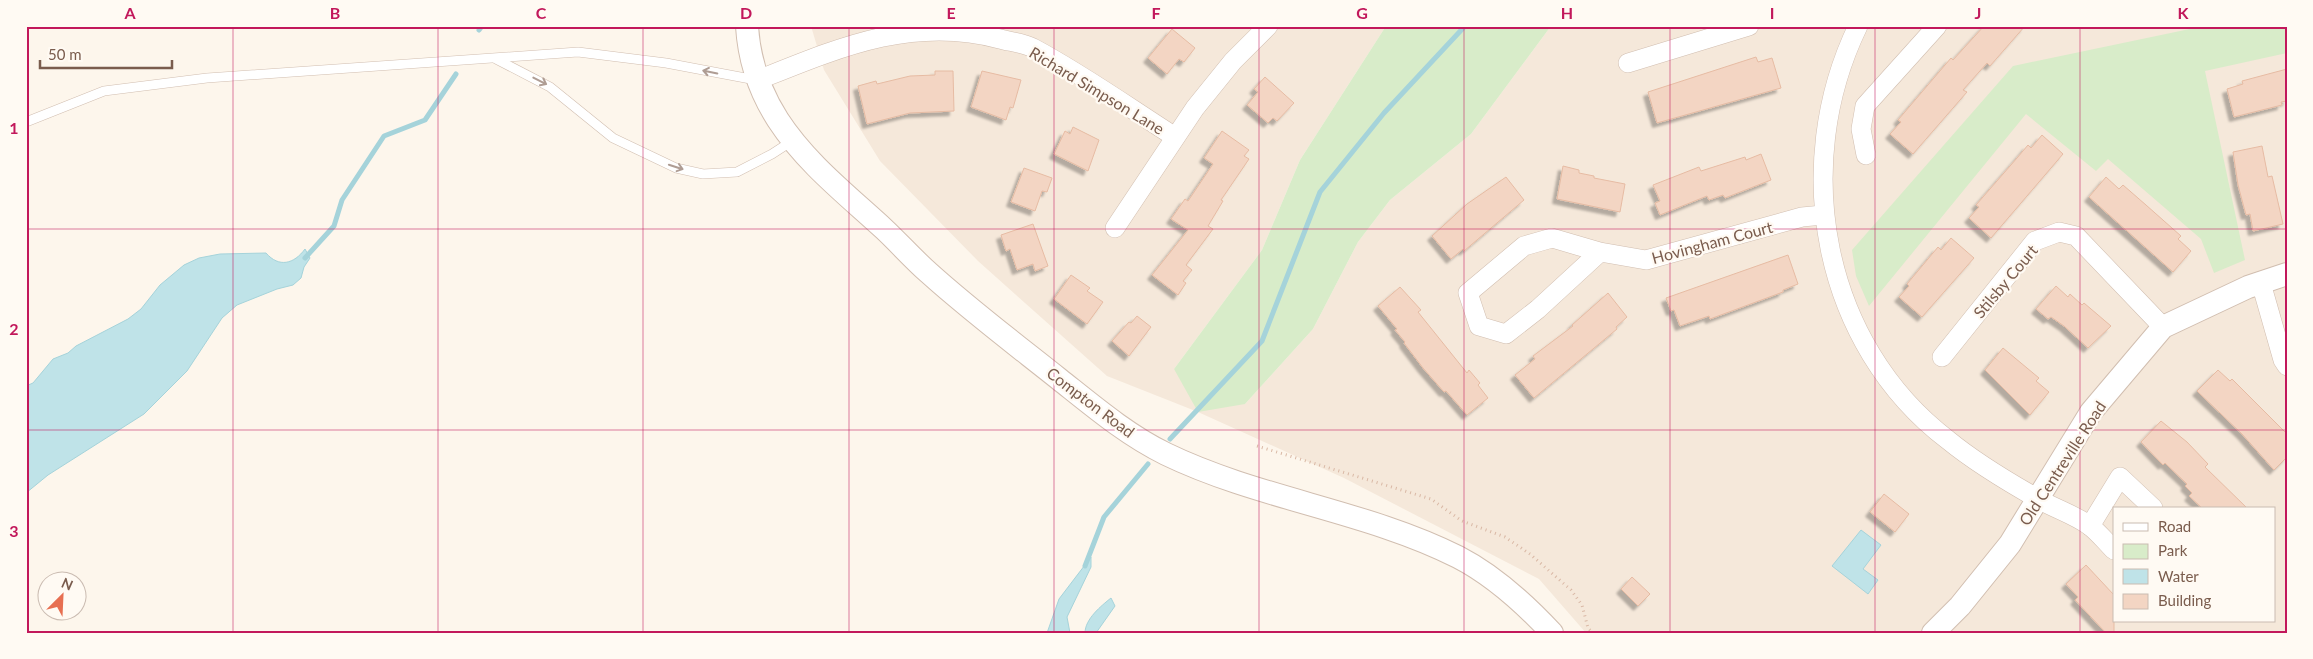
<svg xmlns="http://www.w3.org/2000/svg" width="2313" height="659" font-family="Lato,sans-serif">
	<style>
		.residential { fill: #f5e8da; fill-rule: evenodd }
		.green { fill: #d8ecc9 }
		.water { fill: #bfe3e8; stroke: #a5d3da }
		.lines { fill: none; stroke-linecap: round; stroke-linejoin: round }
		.stream { stroke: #a5d3da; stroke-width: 5 }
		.building { fill: #f3d5c3; stroke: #e6bba3; filter: url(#shadow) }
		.service-casing { stroke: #d1beb0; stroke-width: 10 }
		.minor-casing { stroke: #d1beb0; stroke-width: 20 }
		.tertiary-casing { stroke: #d1beb0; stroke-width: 24 }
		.path { stroke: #d9b8a5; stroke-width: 3; stroke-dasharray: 1 4; stroke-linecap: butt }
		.service { stroke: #fff; stroke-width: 9 }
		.minor { stroke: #fff; stroke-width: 19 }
		.tertiary { stroke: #fff; stroke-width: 22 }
		.oneway { stroke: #af9d94 }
		.grid { fill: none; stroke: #c2185b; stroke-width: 1; stroke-opacity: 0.55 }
		.labels { text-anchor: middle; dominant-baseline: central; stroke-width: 4.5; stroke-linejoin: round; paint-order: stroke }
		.street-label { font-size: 16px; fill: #7a5c4d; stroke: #fffaf3 }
		.neatline { fill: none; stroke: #c2185b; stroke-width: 2 }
		.grid-label { font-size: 16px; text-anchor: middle; font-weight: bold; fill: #c2185b }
	</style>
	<defs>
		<filter id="shadow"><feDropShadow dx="-4.5" dy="4.5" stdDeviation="1" flood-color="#0004"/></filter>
	</defs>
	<rect width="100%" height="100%" fill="#fdf6ec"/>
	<!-- residential -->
	<path class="residential" d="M811,26H1386L1300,160L1262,250L1174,369L1245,404L1313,329L1358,242L1390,200L1471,134L1551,26H2287V632L1586,633L1539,579L1344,478L1198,412L1107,376L978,261L880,161L824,70ZM2114,508H2274V620H2114Z"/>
	<!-- green -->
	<g class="green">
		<path d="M1386,26H1551L1471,134L1390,200L1358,242L1313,329L1245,404L1198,412L1174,369L1262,250L1300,160Z"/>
		<path d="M2204,26H2287V53L2205,71L2245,260L2214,273L2201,239L2108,159L2096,171L2026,114L1869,306L1856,276L1852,250L2013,66Z"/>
	</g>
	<!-- water -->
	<g class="water">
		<path d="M305,249L310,258L304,267L301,278L293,285L277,289L237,305L222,318L187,371L144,414L48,475L26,493V386L33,383L53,359L68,353L76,346L128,319L141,309L160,285L184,265L199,258L220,254L266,253C279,268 294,264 305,249Z"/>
		<path d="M1861,530L1881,545L1863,569L1878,580L1868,594L1832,566Z"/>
		<path d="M1091,557V567L1067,617L1070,633H1047L1059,599Z"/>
		<path d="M1111,598L1115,606L1096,633H1085C1085,619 1101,606 1111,598Z"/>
	</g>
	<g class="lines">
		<!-- stream -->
		<g class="stream">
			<path d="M479,30L482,26"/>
			<path d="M305,258L334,226L342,200L384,136L425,120L456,74"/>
			<path d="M1170,439L1262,341L1320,192L1384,113L1465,26"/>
			<path d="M1085,566L1104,517L1148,464"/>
		</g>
	</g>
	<!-- building -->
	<g class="building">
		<path d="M1984,26H2025L1990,66L1987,63L1963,90L1967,92L1913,154L1890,134L1901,122L1898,120L1951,58L1953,60Z"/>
		<path d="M1172,29L1195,48L1184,62L1179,59L1167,74L1148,58Z"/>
		<path d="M1756,57L1758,62L1772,58L1781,88L1657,123L1648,92Z"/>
		<path d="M2287,69V101L2281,102L2282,105L2234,117L2227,89L2243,84L2242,81Z"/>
		<path d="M935,71H953L954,111L910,113L867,124L858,86L876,81L877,84L910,76L935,75Z"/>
		<path d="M982,71L1021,80L1013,108L1010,107L1006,120L971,107Z"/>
		<path d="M1265,77L1294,103L1277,121L1273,118L1268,123L1247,105L1258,92L1254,89Z"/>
		<path d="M1073,127L1099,140L1088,171L1054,154L1065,131L1070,134Z"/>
		<path d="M1222,131L1249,150L1244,156L1249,159L1221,200L1223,201L1208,226L1213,229L1186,265L1192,270L1183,281L1186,283L1178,295L1152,275L1188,230L1171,219L1185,199L1188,201L1213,164L1204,158Z"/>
		<path d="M2042,135L2063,154L1991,238L1969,218L1979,207L1976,205L2017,158L2028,145L2031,148Z"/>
		<path d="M2262,146L2268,177L2272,176L2283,224L2253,231L2250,214L2246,215L2238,185L2233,152Z"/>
		<path d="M1761,154L1771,180L1725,198L1723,195L1709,200L1707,196L1660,215L1655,203L1660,201L1653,185L1699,167L1701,171L1745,157L1746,160Z"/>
		<path d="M1563,166L1579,170V173L1594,176V178L1625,184L1620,212L1557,199Z"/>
		<path d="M1024,168L1052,178L1047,192L1042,191L1035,211L1011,202Z"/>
		<path d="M1506,177L1524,200L1464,251L1463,249L1451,259L1432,236L1467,204Z"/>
		<path d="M2106,177L2119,189L2123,185L2146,205L2181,236L2178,239L2191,251L2173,272L2089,197Z"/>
		<path d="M1033,224L1048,266L1035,271L1033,264L1017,270L1010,249L1006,251L1001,235Z"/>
		<path d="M1951,238L1974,258L1922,317L1899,297L1909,286L1907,284L1938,247L1941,250Z"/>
		<path d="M1788,255L1798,284L1783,290V292L1710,319L1709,316L1680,326L1674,310L1671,311L1666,298Z"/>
		<path d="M1071,275L1090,288L1087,291L1103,302L1087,324L1054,299Z"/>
		<path d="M2056,286L2068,297L2070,294L2082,305L2084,303L2111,326L2088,348L2064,326L2051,317L2048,319L2036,309Z"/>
		<path d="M1400,287L1421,310L1418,312L1467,373L1469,370L1480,383L1478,385L1488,398L1467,415L1446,391L1444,392L1423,368L1404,343L1405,342L1395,330L1397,329L1378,306Z"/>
		<path d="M1608,293L1627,317L1616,327L1617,329L1534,398L1515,375L1535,359L1533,356L1573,326L1572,325Z"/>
		<path d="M1137,316L1151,327L1129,356L1112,341L1129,322L1131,323Z"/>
		<path d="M2003,348L2039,378L2036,381L2049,392L2030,415L1985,370Z"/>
		<path d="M2218,370L2230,381L2232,379L2287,434V457L2274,470L2242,434L2197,391Z"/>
		<path d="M2161,421L2187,442L2208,464L2205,467L2247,508H2202L2189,496L2192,493L2185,486L2187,484L2165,463L2163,465L2141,442Z"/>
		<path d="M1884,494L1909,514L1895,532L1870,512Z"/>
		<path d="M2086,565L2114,595V633H2106L2075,600L2078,597L2066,584Z"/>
		<path d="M1632,577L1650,594L1638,606L1621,589Z"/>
	</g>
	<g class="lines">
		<!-- service casing -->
		<g class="service-casing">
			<g id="service">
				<path d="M496,59L550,87L613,138L676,168L703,174L737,172L772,154L792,141"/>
				<path d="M26,122L104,91L207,78L578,52L666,63L756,80"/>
			</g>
		</g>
		<!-- minor casing -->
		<g class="minor-casing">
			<g id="minor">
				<path d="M1858,26C1790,166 1822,344 1948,440C1976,463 2008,482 2040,500C2056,509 2075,515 2090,526C2099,533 2106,542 2114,550"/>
				<path d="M1628,63L1749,26"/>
				<path d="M758,80C838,48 913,15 1000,39C1011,42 1023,43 1033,48C1082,74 1128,107 1175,137"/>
				<path d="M1866,155L1861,129L1865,106L1937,26"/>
				<path d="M1115,228L1195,108L1233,61L1268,26"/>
				<path d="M1600,252L1538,309L1506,334L1479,326L1468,293L1524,246L1552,238L1600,252L1646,260L1802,217L1823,215"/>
				<path d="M2261,283L2283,360L2287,366"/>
				<path d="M1942,357L2035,241L2059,232L2076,236L2163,327"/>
				<path d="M2090,526L2120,477L2153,508"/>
			</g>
		</g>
		<!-- tertiary casing -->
		<g class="tertiary-casing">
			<g id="tertiary">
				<path d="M747,26C749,60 760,92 778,120C806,163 846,194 884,229C899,243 913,259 929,273C970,310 1015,344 1059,379C1093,406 1127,435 1166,454C1259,499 1367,511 1458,557C1493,575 1525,604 1552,633"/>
				<path d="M1933,633L1960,606L2010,544L2091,412L2163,327L2248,287L2287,274"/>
			</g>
		</g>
		<!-- path -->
		<path class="path" d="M1257,446L1431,499L1462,521L1505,537L1530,554L1571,590L1582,605L1588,628L1593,633"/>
		<!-- service -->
		<use href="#service" class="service"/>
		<!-- minor -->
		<use href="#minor" class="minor"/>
		<!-- tertiary -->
		<use href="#tertiary" class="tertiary"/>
	</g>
	<!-- one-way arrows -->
	<defs><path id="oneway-shaft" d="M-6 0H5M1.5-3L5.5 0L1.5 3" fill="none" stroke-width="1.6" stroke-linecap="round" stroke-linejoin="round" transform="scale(1.25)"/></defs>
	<g class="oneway">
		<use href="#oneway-shaft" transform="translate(710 72) rotate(-168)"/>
		<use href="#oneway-shaft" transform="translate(540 81) rotate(27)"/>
		<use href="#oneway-shaft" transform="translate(676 167) rotate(18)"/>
	</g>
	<!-- grid -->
	<path class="grid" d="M233,26V633M438,26V633M643,26V633M849,26V633M1054,26V633M1259,26V633M1464,26V633M1670,26V633M1875,26V633M2080,26V633M26,229H2287M26,430H2287"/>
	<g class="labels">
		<!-- street labels -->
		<g class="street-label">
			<text transform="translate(1097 90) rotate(31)">Richard Simpson Lane</text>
			<text transform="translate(1712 242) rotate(-15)">Hovingham Court</text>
			<text transform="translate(2005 281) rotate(-50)">Stilsby Court</text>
			<text transform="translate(1091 402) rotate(37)">Compton Road</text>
			<text transform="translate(2062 463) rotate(-57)">Old Centreville Road</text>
		</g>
	</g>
	<!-- border -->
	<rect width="2313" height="659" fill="none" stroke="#fffaf3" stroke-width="55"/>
	<!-- legend -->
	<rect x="2113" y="507" width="162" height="115" fill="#fffaf3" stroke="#cabbb1"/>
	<rect x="2123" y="523" width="25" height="8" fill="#ffffff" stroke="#cabbb1"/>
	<text x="2158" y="532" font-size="15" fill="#7a5c4d">Road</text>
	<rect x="2123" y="544" width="25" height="15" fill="#d8ecc9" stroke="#cabbb1"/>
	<text x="2158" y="556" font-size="15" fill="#7a5c4d">Park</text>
	<rect x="2123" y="569" width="25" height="15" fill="#bfe3e8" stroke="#cabbb1"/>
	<text x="2158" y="582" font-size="15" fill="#7a5c4d">Water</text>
	<rect x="2123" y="594" width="25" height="15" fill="#f3d5c3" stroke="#cabbb1"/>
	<text x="2158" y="606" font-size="15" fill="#7a5c4d">Building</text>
	<!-- north arrow -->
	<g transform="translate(62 596) rotate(24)"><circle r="24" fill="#fffaf3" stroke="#cabbb1"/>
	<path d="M0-4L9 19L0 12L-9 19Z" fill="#e76f51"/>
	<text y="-8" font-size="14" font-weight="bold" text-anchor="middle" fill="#7a5c4d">N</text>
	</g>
	<!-- scale -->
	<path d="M40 60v8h132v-8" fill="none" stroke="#7a5c4d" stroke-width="2.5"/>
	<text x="48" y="60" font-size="15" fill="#7a5c4d" stroke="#fffaf3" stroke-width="4" paint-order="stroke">50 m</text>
	<rect x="28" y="28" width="2258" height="604" class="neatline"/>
	<g class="grid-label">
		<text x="130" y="19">A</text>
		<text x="335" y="19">B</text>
		<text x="541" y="19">C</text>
		<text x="746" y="19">D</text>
		<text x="951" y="19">E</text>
		<text x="1156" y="19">F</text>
		<text x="1362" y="19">G</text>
		<text x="1567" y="19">H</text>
		<text x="1772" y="19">I</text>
		<text x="1978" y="19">J</text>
		<text x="2183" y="19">K</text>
		<text x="14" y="134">1</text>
		<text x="14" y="335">2</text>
		<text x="14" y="537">3</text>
	</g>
</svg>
